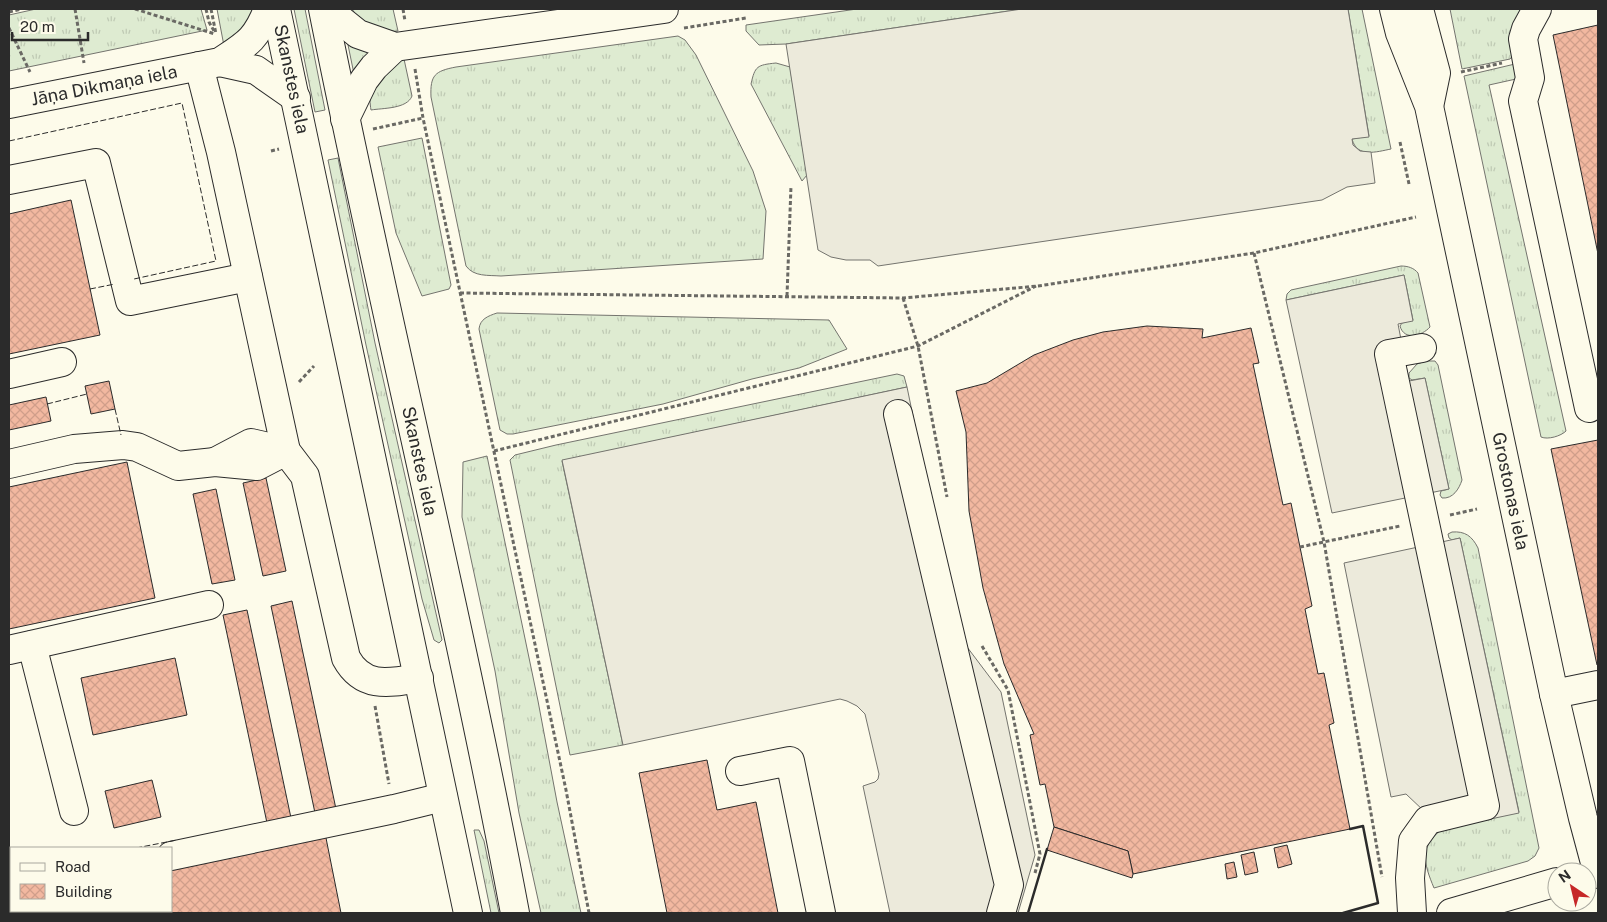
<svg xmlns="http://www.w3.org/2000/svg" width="1607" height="922" font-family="'Public Sans',sans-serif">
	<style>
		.grass { fill: url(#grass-tufts); stroke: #74746e }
		.parking { fill: #eceadb; stroke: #74746e }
		.building { fill: url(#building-cross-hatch); stroke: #2b2b2b }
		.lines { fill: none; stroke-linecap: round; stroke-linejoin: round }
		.minor-casing { stroke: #2b2b2b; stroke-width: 30 }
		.major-casing { stroke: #2b2b2b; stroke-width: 30 }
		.path { stroke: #6a6964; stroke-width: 3; stroke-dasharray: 4 2.5; stroke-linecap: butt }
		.minor { stroke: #fdfbea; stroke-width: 28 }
		.major { stroke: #fdfbea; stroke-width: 28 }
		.fence { stroke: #2b2b2b; stroke-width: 1; stroke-dasharray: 6 2.5; stroke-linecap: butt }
		.wall { stroke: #2b2b2b; stroke-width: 2.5 }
		.labels { text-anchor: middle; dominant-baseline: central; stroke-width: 4; stroke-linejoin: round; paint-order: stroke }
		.street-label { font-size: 18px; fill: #2b2b2b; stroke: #fdfbea }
	</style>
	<defs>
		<pattern id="grass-tufts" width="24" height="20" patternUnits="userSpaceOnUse" patternTransform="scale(1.25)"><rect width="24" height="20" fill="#deebd1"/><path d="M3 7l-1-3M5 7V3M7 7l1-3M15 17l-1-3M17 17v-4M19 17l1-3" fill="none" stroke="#bfcab4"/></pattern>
		<pattern id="building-cross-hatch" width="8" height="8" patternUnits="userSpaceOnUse" patternTransform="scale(1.25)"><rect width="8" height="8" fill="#f2b8a0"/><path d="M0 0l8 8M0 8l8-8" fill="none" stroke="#d09e8a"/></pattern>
	</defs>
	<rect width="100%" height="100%" fill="#fdfbea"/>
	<!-- grass -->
	<g class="grass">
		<path d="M36,9H201L207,30L9,71V15Z"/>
		<path d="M217,9H256L253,23L224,46Z"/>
		<path d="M294,9H305L325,110L315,112Z"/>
		<path d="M352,9H393L398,31C380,33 361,24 352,9Z"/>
		<path d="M857,9H1022L786,44L759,45L746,31V25Z"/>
		<path d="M1348,9H1362L1391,149C1376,152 1357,158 1352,139L1369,136Z"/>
		<path d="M1450,9H1524L1514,54L1510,59L1462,69Z"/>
		<path d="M678,36L685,40L696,55L753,171L766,211L763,259L501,276C488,275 474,277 466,266L431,97C430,75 435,71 456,67Z"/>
		<path d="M347,40L372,51L354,74Z"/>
		<path d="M404,59L412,96C407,109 383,108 371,110C370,104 369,95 372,89C377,79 394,63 404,59Z"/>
		<path d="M776,63L790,67L807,175L802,181L751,84C755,66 757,65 776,63Z"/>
		<path d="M1515,64L1516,79L1489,85L1566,431C1561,436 1548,440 1541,437L1464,76Z"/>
		<path d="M422,138L451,285L449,289L422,296L396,233L378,147Z"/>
		<path d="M338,158L375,343L442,640L439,643L434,640L422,599L366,345L328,160Z"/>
		<path d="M1401,266C1408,266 1414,268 1418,273L1430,327C1422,336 1404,341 1400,326L1402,323L1413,320L1404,275L1286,300L1287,294L1291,290Z"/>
		<path d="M497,313L829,320L847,349L799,368L752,379L663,404L513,434H507L500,430L479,329C480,319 488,316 497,313Z"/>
		<path d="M1426,361H1435L1438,365L1462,480C1459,489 1453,499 1442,498L1440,495L1441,491L1449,489L1425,378L1412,380L1409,378V373L1417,364Z"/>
		<path d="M897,374L904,376L907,387L562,461L623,745L570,755L510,460L515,455L556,445Z"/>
		<path d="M487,456L538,701L557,802L581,913H541L519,813L495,671L462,517L463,462Z"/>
		<path d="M1452,532C1465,531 1472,536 1478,548L1539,848L1535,856L1528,861L1434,888C1424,864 1418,845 1443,829L1519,812L1460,538L1452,540L1449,538L1448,534Z"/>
		<path d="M474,830H479L484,841L499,913H491Z"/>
	</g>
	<!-- parking -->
	<g class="parking">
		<path d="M1022,9H1348L1369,137L1352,139L1353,145L1360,151L1371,152L1375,183L1347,187L1322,200L878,266L870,260H846L831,257L818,250L786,44Z"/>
		<path d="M1404,275L1413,321L1398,324L1409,381L1425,378L1449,489L1332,513L1286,300Z"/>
		<path d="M907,387L958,635L1001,692L1035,855L1018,913H890L863,786L875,782L878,779L879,774L865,714L857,706L847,701L840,699L623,745L562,460Z"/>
		<path d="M1460,538L1519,813L1443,829L1406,794L1391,797L1344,563Z"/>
	</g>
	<!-- building -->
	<g class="building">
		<path d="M1598,25V254L1553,35Z"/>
		<path d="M71,200L100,335L9,354V214Z"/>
		<path d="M1147,326L1203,329L1202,338L1251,328L1259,363L1253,364L1283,505L1291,503L1312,606L1305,609L1318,674L1324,673L1334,723L1329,725L1350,829L1133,874L1128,851L1054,827L1045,784L1040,785L1030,735L1034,734L1004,664L983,588L969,511L966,432L956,391L987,383L1034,355L1073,340L1103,332Z"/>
		<path d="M109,381L115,409L91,414L85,386Z"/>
		<path d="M46,397L51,421L9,430V405Z"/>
		<path d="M1598,440V665H1597L1551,449Z"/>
		<path d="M127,462L155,598L9,629V487Z"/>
		<path d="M266,478L286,571L263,576L243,483Z"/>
		<path d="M216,489L235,580L212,584L193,494Z"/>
		<path d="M292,601L336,809L315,813L271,606Z"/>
		<path d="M247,610L291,818L267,823L223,615Z"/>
		<path d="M175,658L187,715L93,735L81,678Z"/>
		<path d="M707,760L717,810L756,802L778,913H667L639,773Z"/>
		<path d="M152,780L161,817L114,828L105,791Z"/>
		<path d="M1054,827L1128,851L1133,874L1132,878L1047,850Z"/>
		<path d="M325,833L341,913H77L76,911H171V865Z"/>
		<path d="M1287,845L1292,864L1278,868L1274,848Z"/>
		<path d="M1254,852L1258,872L1245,875L1241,855Z"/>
		<path d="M1234,862L1237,877L1227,879L1225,864Z"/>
		<path d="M11,883V911H48L49,913H9V884Z"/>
	</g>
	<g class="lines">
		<!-- minor casing -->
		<g class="minor-casing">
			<g id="minor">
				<path d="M327,9L358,34L395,47L664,9"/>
				<path d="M1394,9L1400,33L1429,106L1554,694L1583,818L1598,874"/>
				<path d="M1419,9L1436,73L1430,102"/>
				<path d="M1537,9L1526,29L1523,39L1530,78L1523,101L1589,408"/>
				<path d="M220,62L256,70L296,98"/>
				<path d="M199,66L221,152L286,451L305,476L346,658C363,689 389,683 419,678"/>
				<path d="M9,104L220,62C247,44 256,40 268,9"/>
				<path d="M345,119L364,80L374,67L395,47"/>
				<path d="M9,180L96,163L130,301L248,277"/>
				<path d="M9,374L62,362"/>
				<path d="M898,414L1009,885L1001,913"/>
				<path d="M215,462L251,443L286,451"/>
				<path d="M9,464L74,449L123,445L137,447L178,466L215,462L257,466L286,451"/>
				<path d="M32,645L74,811"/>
				<path d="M9,650L209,605"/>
				<path d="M1554,694L1598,685"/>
				<path d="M740,771L790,761L821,913"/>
				<path d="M171,856L394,809L443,797"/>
				<path d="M1412,913L1410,878L1413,841L1428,820L1485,806L1389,354L1422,348"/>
				<path d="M1451,913L1557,882"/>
			</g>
		</g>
		<!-- major casing -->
		<g class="major-casing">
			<g id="major">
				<path d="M276,9L468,913"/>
				<path d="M323,9C383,311 458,610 515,913"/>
			</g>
		</g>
		<!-- path -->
		<g class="path">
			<path d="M75,9L84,63"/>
			<path d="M135,9L215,34"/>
			<path d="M206,9L209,22L214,31"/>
			<path d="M211,9L216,34"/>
			<path d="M403,9L405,21"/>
			<path d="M9,12L21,9"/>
			<path d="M9,28L30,72"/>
			<path d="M684,28L746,18"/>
			<path d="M415,69L423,118L566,790L589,913"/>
			<path d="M1461,72L1502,63"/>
			<path d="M373,129L423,118"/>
			<path d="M1400,142L1409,184"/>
			<path d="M271,151L279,149"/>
			<path d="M1254,253L1324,542L1382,877"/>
			<path d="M460,293L903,298L1038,286L1254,253L1416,217"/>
			<path d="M787,296L791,186"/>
			<path d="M903,298L918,346L947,497"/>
			<path d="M299,382L314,366"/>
			<path d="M494,451L918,346L1036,286"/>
			<path d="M1450,515L1477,509"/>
			<path d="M1300,547L1400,526"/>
			<path d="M982,646L1008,690L1040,854L1035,873"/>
			<path d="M375,706L389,784"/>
		</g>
		<!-- minor -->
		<use href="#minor" class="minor"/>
		<!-- major -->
		<use href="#major" class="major"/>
		<!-- fence -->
		<g class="fence">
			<path d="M9,141L182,103L216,261L134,279"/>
			<path d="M90,289L115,284"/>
			<path d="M47,404L87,394"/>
			<path d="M115,409L121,435"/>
			<path d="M136,848L177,840"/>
			<path d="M9,872H11"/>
		</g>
		<!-- wall -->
		<g class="wall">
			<path d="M1028,913L1047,849"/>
			<path d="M1343,913L1378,903L1363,826L1350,829"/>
		</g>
	</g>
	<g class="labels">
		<!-- street labels -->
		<g class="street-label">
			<text transform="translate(292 79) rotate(78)">Skanstes iela</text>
			<text transform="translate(104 85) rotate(-11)">Jāņa Dikmaņa iela</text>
			<text transform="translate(420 461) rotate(78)">Skanstes iela</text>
			<text transform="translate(1511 491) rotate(78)">Grostonas iela</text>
		</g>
	</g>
	<!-- border -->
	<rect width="1607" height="922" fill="none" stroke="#2b2b2b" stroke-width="20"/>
	<!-- legend -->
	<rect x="10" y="847" width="162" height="65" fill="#fdfbea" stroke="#a9a89e"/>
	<rect x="20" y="863" width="25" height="8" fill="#fdfbea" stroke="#a9a89e"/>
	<text x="55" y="872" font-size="15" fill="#2b2b2b">Road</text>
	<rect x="20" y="884" width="25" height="15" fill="url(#building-cross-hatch)" stroke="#a9a89e"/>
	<text x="55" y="897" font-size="15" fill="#2b2b2b">Building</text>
	<!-- north arrow -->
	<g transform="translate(1572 887) rotate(325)"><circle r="24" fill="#fdfbea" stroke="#a9a89e"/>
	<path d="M0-4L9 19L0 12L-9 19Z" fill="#c62828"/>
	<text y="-8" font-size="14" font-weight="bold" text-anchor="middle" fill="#2b2b2b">N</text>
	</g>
	<!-- scale -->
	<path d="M12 32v8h76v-8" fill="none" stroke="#2b2b2b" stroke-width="2.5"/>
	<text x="20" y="32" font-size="15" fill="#2b2b2b" stroke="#fdfbea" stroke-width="4" paint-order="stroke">20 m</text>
</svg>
